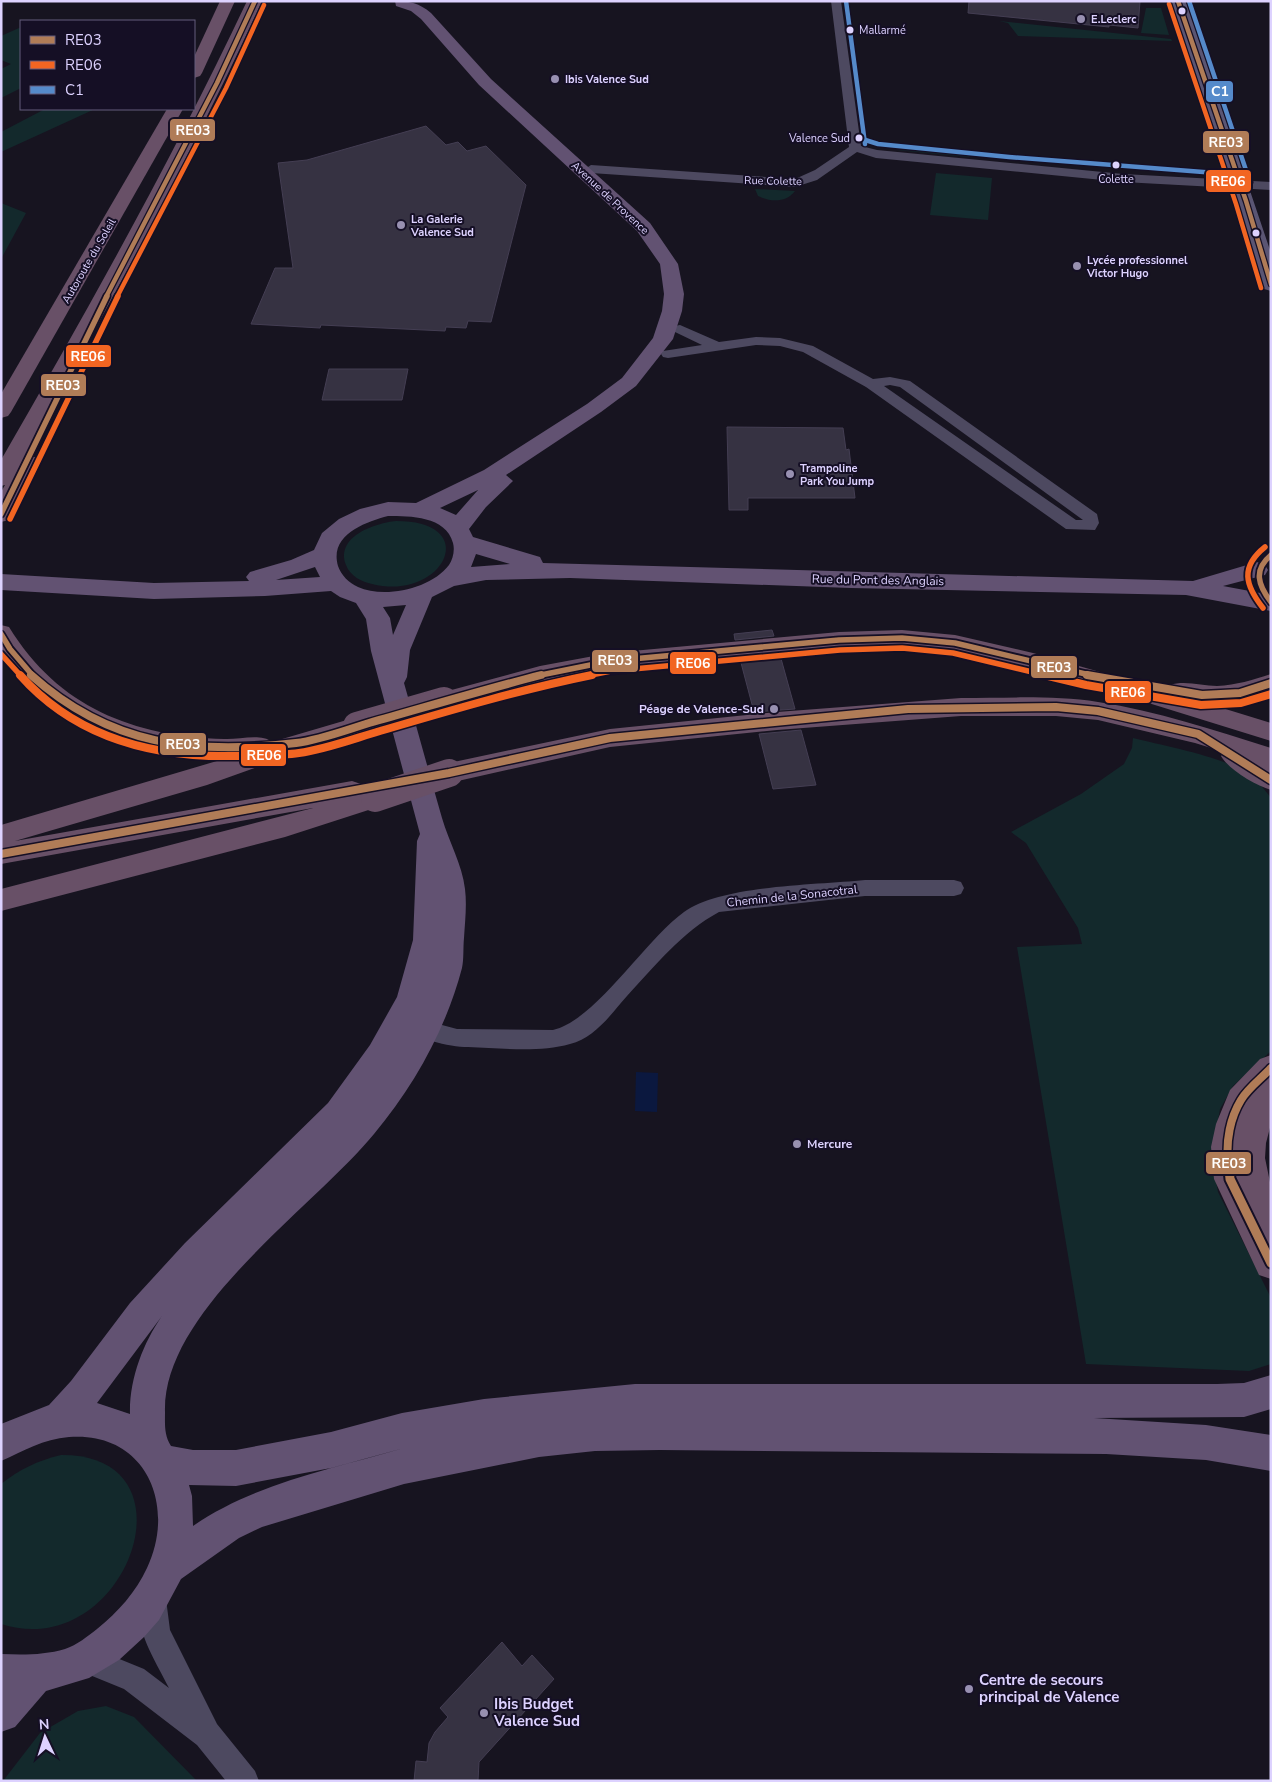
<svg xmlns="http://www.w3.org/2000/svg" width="1272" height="1782" font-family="'Nunito Sans',sans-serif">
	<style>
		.green { fill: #13292c }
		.water { fill: #0b183f }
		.building { fill: #363242; stroke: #443e53 }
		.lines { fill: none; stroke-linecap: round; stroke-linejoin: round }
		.street { fill: #4d4960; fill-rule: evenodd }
		.secondary { fill: #5a5573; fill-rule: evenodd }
		.primary { fill: #625272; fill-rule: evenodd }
		.highway { fill: #685067; fill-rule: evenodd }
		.highway-bridge { stroke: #685067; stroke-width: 28 }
		.bus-1-far3-casing { stroke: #150f25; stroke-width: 7 }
		.bus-1-far2-casing { stroke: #150f25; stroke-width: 9 }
		.bus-1-far1-casing { stroke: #150f25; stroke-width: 11 }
		.bus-1-casing { stroke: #150f25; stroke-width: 13 }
		.bus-2-far2-casing { stroke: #150f25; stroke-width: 7 }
		.bus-2-far1-casing { stroke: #150f25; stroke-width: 9 }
		.bus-2-casing { stroke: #150f25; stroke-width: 11 }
		.bus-3-casing { stroke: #150f25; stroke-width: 7 }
		.bus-1-far3 { stroke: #b07c57; stroke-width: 4.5 }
		.bus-1-far2 { stroke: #b07c57; stroke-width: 5.5 }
		.bus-1-far1 { stroke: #b07c57; stroke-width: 8 }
		.bus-1 { stroke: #b07c57; stroke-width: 9 }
		.bus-2-far2 { stroke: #f26522; stroke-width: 4.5 }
		.bus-2-far1 { stroke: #f26522; stroke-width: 5.5 }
		.bus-2 { stroke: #f26522; stroke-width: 8 }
		.bus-3 { stroke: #558aca; stroke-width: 4.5 }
		.bus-dot { fill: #ddd2ff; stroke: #150f25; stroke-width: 2 }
		.poi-dot { fill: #9890b1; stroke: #150f25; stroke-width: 2 }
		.labels { text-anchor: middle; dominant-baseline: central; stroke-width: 4; stroke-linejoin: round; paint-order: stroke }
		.far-poi-label { font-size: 11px; font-weight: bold; fill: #ddd2ff; stroke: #150f25; text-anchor: start }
		.bus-label { font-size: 11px; fill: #ddd2ff; stroke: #150f25; text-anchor: start }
		.far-street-label { font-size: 11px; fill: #ddd2ff; stroke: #150f25 }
		.street-label { font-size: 12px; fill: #ddd2ff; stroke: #150f25 }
		.poi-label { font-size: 12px; font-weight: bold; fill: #ddd2ff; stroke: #150f25; text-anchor: end }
		.near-poi-label { font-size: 15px; font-weight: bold; fill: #ddd2ff; stroke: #150f25; text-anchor: start }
		.line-badge { stroke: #150f25; stroke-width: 2 }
		.badge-label { font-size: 14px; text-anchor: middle; font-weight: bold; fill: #fff }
	</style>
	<rect width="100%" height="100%" fill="#171420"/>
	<!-- green -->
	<g class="green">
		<path d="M1146,8H1161L1169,35L1141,33Z"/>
		<path d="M999,21L1171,39L1172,41L1018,36L1008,23Z"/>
		<path d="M19,28L21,29V88L1,98V69L11,64L1,60V36Z"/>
		<path d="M45,109H95L1,152V132Z"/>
		<path d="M896,150L974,152L969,157Z"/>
		<path d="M936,173L992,178L988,220L930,215Z"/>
		<path d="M755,189L795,191C786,203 770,202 758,196Z"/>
		<path d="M1,203L26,213L1,259Z"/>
		<path d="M396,521C484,521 443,602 372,584C362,582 350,576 346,565C335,536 376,523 396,521Z"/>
		<path d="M1133,738C1165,746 1220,756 1247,773C1257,779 1264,789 1271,798V1051L1233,1086L1220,1109L1214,1143V1171L1218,1192L1271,1298V1364L1249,1371L1086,1364L1017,947L1082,944L1078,928L1026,843L1011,832L1081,794L1124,764L1132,748Z"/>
		<path d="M61,1455C202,1454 125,1664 1,1624V1484C20,1469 37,1461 61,1455Z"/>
		<path d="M106,1706L134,1717L197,1781H3L40,1733L78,1711Z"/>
	</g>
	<!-- water -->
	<path class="water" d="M636,1072L658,1073L657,1112L635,1111Z"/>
	<!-- building -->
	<g class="building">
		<path d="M969,1H1140L1138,28L1109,25V27L968,13Z"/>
		<path d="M426,126L446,145L458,142L467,151L486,146L526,185L491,322L468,321L466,328L446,327L445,331L321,325L320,328L251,324L275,268H293L278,163L307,160Z"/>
		<path d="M329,369H408L402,400H322Z"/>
		<path d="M727,427L843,428L846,450L849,449L855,498H748V510H729Z"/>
		<path d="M772,630L774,636L735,640L734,634Z"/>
		<path d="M780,655L795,709L754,712L740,659Z"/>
		<path d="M801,730L816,785L773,789L759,734Z"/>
		<path d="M502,1642L522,1666L532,1655L554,1679L479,1762L478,1781H414L416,1761L427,1762L429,1743L435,1732L448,1717L440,1708Z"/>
	</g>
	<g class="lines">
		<!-- street -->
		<g class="street">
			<path d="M831,1H841L861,146L877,150L1123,174L1271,182V190L1123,182L876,158L857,152L817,180L795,187L591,173L585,169L591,165L795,179L815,170L849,147Z"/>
			<path d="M680,325L719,342L756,337L780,338L813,346L873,379L890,377L910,381L1097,514L1099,523L1095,530L1066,529L866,387L803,352L780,346L756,345L668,358L663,357L661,354L663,351L702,345L675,332L673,329L675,326ZM890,385L900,387L1083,520H1076L884,386Z"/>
			<path d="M865,880H954L961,882L964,888L961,894L954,896H865L719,912C682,932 655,966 627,996C611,1014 595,1038 570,1044C538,1053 501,1048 468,1047C449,1047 414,1040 404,1021L407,1015L415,1012L442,1025L457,1029L553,1030C596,1020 645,940 684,912C721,885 817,885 865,880Z"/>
			<path d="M152,1585L162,1589L166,1599L170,1630L217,1724L255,1771L259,1781H226L197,1745L124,1689L75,1669L71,1659L75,1649L85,1645L144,1669L169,1688C155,1660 129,1622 142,1589Z"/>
		</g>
		<!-- secondary -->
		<path class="secondary" d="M1171,1H1186L1271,253V291L1264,289L1262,285L1237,201Z"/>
		<!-- primary -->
		<path class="primary" d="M395,1C410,1 419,3 431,13L491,79L650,223L678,264L684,294L682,311L673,339L636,386L601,412L506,475L513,481L486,507L469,529L473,537L540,557L543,563L1193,581L1257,562L1265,565L1268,570L1265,575L1223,586L1271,595V611L1186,595L851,588L570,578L486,580L454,586L432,597L410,650L407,677L404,683C417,728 429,773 442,818C449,842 462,864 465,889C467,905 465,922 464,938C463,948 464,959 462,968C446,1029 414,1086 374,1134C313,1208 162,1311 165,1412C165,1425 164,1435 171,1446L193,1450H236L331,1432L402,1413L484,1399L635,1384H1217L1244,1383L1271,1375V1409L1244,1417L1094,1418L1206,1425L1271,1435V1471L1206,1460L1106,1454L660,1450L595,1451L539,1457L404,1484L262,1527L239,1538L181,1579L159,1620L144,1637L119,1660L89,1678L46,1691L15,1727L1,1732V1654C23,1655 45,1655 65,1649C77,1645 88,1636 97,1629C118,1612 136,1592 147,1568C177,1504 145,1431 69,1437C43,1439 24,1451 1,1461V1424L49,1405L71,1381L130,1303L185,1243L328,1103L370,1045L397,997L413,940L417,841L420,834L371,651L366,619L356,603L340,597L331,591L265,596L154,599L1,590V574L154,583L249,581L246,577L250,572L291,560L314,550L322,533L339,519L360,509L388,502L416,503L484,470L587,404L622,378L653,338L662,311L664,294L660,264L637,231L479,85L421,19L411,11L396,6ZM478,490L456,515L440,508ZM388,516C410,516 446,516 453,543C455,550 453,559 449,565C431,589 384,599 358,587C349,583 341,575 338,566C329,535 365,522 388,516ZM476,554L510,564L471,567ZM315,567L320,577L276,580ZM406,605L393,635L390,618L383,607ZM162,1316C143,1343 129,1380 130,1414L97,1403ZM404,1448C333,1469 255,1483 193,1526L192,1496L189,1485L236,1486L331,1468Z"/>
		<!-- highway -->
		<g class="highway">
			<path d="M220,1H235L202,73L200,76L194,78V57Z"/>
			<path d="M247,1H262C191,157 108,307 25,456L35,457L38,462L12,515L9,520L1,522V492L5,485L1,486V460C88,309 173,158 247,1Z"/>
			<path d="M167,109H183L11,412L8,416L1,418V394Z"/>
			<path d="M1,625L9,627C59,708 133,736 224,739C238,740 261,733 272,742L357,717L366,720L370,726L366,732L305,750L207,785L15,841L352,781L361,784L365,791L375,788L384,791L388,798L384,805L285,837L1,911V889L313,808L1,864V825L227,758C132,755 61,732 1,654Z"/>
			<path d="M902,630L955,635L1033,653L1167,691L1170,685C1185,680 1202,686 1217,686C1237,685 1252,680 1271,674V693L1238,702L1206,703L1271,723V741L1084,683L955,651L902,646L839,648L610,669L540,684L444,710L435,707L432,701L435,695L444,692L540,666L610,653L839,632Z"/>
			<path d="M961,698C1006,698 1053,695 1098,702C1157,711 1214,730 1271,748V790C1255,785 1229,770 1221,756L1224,752L1195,743L1098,720L1056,716H961L777,730L610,747L449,783L440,780L436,773L440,766L449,763L610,729L777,712Z"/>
			<path d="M1271,1055V1124L1266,1143L1265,1158L1271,1187V1279L1259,1275L1214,1179L1211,1147L1216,1124L1230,1090L1260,1059Z"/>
		</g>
		<!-- highway-bridge -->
		<g class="highway-bridge">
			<path d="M357,726L444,701"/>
			<path d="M375,798L449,773"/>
		</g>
		<!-- bus-1-far3 casing -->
		<g class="bus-1-far3-casing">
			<g id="bus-1-far3">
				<path d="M1178,1L1246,201L1271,284"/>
				<path d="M106,297L217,83L255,1"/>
			</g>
		</g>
		<!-- bus-1-far2 casing -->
		<g class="bus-1-far2-casing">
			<g id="bus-1-far2">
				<path d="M1,514L107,296"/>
				<path d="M1271,555C1253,570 1258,585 1271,602"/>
				<path d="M1,634L10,649L33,676"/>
				<path d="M536,676L610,661L839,640L902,638L955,643L1094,676"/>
			</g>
		</g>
		<!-- bus-1-far1 casing -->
		<g class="bus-1-far1-casing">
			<g id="bus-1-far1">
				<path d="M31,675C110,746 194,755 296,743C320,740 346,730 369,723C426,707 483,690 541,675"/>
				<path d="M1087,675L1202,695L1240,693L1271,683"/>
				<path d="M1,854L449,773L610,738L908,709L1056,707L1098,711L1198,734L1271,780"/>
				<path d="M1228,1161C1226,1141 1230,1118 1241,1100C1248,1088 1262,1078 1271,1068"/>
			</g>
		</g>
		<!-- bus-1 casing -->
		<g class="bus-1-casing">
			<path id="bus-1" d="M1228,1160L1230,1179L1271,1263"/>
		</g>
		<!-- bus-2-far2 casing -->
		<g class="bus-2-far2-casing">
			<g id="bus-2-far2">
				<path d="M1169,4L1236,204L1261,288"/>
				<path d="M117,297L226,88L264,5"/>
			</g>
		</g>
		<!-- bus-2-far1 casing -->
		<g class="bus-2-far1-casing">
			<g id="bus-2-far1">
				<path d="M10,519L118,296"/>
				<path d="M1263,608C1245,585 1240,567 1265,547"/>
				<path d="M1,654L21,676"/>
				<path d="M586,676L611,671L840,650L902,648L953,653L1049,676"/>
			</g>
		</g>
		<!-- bus-2 casing -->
		<g class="bus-2-casing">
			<g id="bus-2">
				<path d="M20,675C81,744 169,761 258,755C271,755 286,755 299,753C328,749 358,737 387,729C455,709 523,689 592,675"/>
				<path d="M1044,675L1086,685L1201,705L1241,703L1271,694"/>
			</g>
		</g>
		<!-- bus-3 casing -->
		<g class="bus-3-casing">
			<g id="bus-3">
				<path d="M846,1L865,144"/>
				<path d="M1189,1L1250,182"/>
				<path d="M859,138L878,144L1009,157L1242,175"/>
			</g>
		</g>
		<!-- bus-1-far3 -->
		<use href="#bus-1-far3" class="bus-1-far3"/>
		<!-- bus-1-far2 -->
		<use href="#bus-1-far2" class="bus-1-far2"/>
		<!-- bus-1-far1 -->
		<use href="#bus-1-far1" class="bus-1-far1"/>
		<!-- bus-1 -->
		<use href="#bus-1" class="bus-1"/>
		<!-- bus-2-far2 -->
		<use href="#bus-2-far2" class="bus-2-far2"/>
		<!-- bus-2-far1 -->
		<use href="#bus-2-far1" class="bus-2-far1"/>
		<!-- bus-2 -->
		<use href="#bus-2" class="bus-2"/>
		<!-- bus-3 -->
		<use href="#bus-3" class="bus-3"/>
	</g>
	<!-- markers -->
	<g class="bus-dot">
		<circle cx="1182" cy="11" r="4.5"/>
		<circle cx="850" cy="30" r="4.5"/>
		<circle cx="859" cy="138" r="4.5"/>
		<circle cx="1116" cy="165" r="4.5"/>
		<circle cx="1256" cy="233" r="4.5"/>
	</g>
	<g class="poi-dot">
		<circle cx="1081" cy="19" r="5"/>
		<circle cx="555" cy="79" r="5"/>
		<circle cx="401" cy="225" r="5"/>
		<circle cx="1077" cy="266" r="5"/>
		<circle cx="790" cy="474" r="5"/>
		<circle cx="774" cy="709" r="5"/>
		<circle cx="797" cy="1144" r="5"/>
		<circle cx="969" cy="1689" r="5"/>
		<circle cx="484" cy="1713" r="5"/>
	</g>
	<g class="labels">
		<!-- far-poi labels -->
		<g class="far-poi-label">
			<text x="1091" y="19">E.Leclerc</text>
			<text x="565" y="79">Ibis Valence Sud</text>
			<text x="411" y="219">La Galerie<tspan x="411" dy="13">Valence Sud</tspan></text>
			<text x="1087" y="260">Lycée professionnel<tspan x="1087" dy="13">Victor Hugo</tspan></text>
			<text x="800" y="468">Trampoline<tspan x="800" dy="13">Park You Jump</tspan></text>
		</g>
		<!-- bus labels -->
		<g class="bus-label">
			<text x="859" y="30">Mallarmé</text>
			<text x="850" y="138" text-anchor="end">Valence Sud</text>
			<text x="1116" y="179" text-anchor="middle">Colette</text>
		</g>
		<!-- far-street labels -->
		<g class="far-street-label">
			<text transform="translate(773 181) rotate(1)">Rue Colette</text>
			<text transform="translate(610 198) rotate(43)">Avenue de Provence</text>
			<text transform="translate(89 261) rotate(-60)">Autoroute du Soleil</text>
		</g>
		<!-- street labels -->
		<g class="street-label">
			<text transform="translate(878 580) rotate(1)">Rue du Pont des Anglais</text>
			<text transform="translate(792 896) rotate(-6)">Chemin de la Sonacotral</text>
		</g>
		<!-- poi labels -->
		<g class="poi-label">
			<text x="764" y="709">Péage de Valence-Sud</text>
			<text x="807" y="1144" text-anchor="start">Mercure</text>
		</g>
		<!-- near-poi labels -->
		<g class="near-poi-label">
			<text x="979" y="1680">Centre de secours<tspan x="979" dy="17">principal de Valence</tspan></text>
			<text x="494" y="1704">Ibis Budget<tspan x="494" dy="17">Valence Sud</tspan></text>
		</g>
	</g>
	<g class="line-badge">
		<rect x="1205" y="80" width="29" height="23" rx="5" fill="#558aca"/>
		<rect x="169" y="118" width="47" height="24" rx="5" fill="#b07c57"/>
		<rect x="1202" y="130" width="48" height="24" rx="5" fill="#b07c57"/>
		<rect x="1205" y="169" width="47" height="24" rx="5" fill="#f26522"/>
		<rect x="65" y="344" width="47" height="24" rx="5" fill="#f26522"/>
		<rect x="40" y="373" width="47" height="24" rx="5" fill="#b07c57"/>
		<rect x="591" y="649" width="48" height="24" rx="5" fill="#b07c57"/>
		<rect x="669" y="651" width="48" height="24" rx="5" fill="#f26522"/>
		<rect x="1030" y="655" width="48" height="24" rx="5" fill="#b07c57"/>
		<rect x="1104" y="680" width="48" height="24" rx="5" fill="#f26522"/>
		<rect x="159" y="732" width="48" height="24" rx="5" fill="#b07c57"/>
		<rect x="240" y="743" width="47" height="24" rx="5" fill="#f26522"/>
		<rect x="1205" y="1151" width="47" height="24" rx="5" fill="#b07c57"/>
	</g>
	<g class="badge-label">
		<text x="1220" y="96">C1</text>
		<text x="193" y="135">RE03</text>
		<text x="1226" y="147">RE03</text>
		<text x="1228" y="186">RE06</text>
		<text x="88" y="361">RE06</text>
		<text x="63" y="390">RE03</text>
		<text x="615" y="665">RE03</text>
		<text x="693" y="668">RE06</text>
		<text x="1054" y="672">RE03</text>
		<text x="1128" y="697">RE06</text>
		<text x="183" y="749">RE03</text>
		<text x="264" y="760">RE06</text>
		<text x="1229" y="1168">RE03</text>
	</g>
	<!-- border -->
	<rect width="1272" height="1782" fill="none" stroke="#ddd2ff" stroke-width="5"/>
	<!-- legend -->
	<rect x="20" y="20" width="175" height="90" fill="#150f25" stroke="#655d7c"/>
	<rect x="30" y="36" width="25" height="8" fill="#b07c57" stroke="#655d7c"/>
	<text x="65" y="45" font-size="15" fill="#ddd2ff">RE03</text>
	<rect x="30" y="61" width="25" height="8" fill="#f26522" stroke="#655d7c"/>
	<text x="65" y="70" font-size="15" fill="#ddd2ff">RE06</text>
	<rect x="30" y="86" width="25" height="8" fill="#558aca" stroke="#655d7c"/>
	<text x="65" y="95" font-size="15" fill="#ddd2ff">C1</text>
	<!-- north arrow -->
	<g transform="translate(45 1737) rotate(356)" stroke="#150f25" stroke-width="4" paint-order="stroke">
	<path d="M0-4L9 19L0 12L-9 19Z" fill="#ddd2ff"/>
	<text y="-8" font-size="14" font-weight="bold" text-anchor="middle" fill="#ddd2ff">N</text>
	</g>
</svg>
